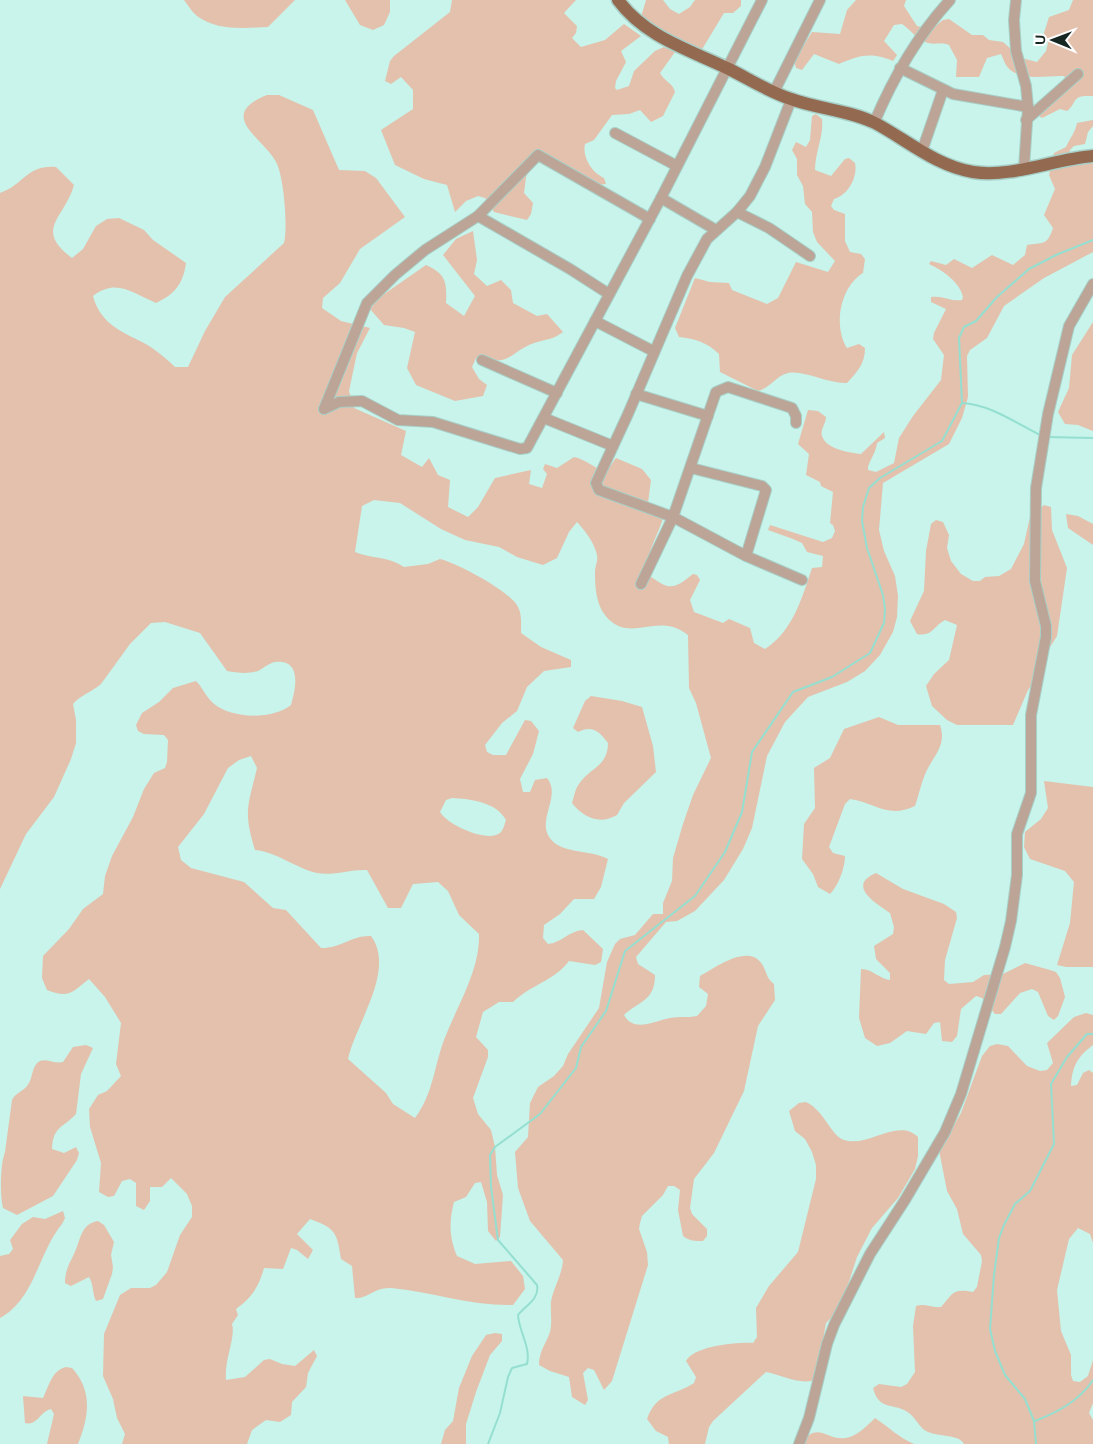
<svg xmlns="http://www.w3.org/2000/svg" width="1093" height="1444" font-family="Helvetica,sans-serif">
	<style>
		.green { fill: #e3c1ad; fill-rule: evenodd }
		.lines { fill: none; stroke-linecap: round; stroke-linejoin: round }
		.stream { stroke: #94dfd0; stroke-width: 2 }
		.minor-casing { stroke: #a8cfc7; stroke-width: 12 }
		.major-casing { stroke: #a8cfc7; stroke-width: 15 }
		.minor { stroke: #bca496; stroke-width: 10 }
		.major { stroke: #936950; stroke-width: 12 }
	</style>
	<rect width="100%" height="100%" fill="#c8f4eb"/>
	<!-- green -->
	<g class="green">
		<path d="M184,0H295L268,27C244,28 217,31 197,16C192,12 188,5 184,0Z"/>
		<path d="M345,0H390V12L384,25L373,30L360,25Z"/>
		<path d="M452,0H576L564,13L577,26L576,33L572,38L581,47L605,40L624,24L641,36L621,51L626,62L616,81L615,88L617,90L629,86L634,71L655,51L664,47L675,52L660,73C664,81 673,83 675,92L663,116L651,122L640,110L629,114L612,115L594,140L585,144C582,157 592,173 604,178L606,184C583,188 557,162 534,162L526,177L524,193L533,203L531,214L527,220L494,212L485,198L478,196L466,201L455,212L447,185L424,179L395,165L381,130L413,109V90L401,77L391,84L385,81L390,61L394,56L450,12Z"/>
		<path d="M646,0H663L670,9L679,14L690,7L695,0H741V6L733,13H724L701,51L655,29L641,17Z"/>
		<path d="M856,0H906L904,6L917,26L932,29L943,20L949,19L972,35H983L989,40L1003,42L1021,58L1037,62L1046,51L1048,43L1044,33L1049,17L1069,10L1073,0H1093V96C1070,95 1079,101 1067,111L1060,109L1042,118L1039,116L1056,100L1066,80L1064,76C1047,75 1018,83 1006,65C1004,62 1003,58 1001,54L987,58L979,77H956L957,60L949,45C942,42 935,45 928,43C917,40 911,30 902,24L894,25L884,41L897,55L893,61C871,52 860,55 839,64L814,54L802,70L796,68L794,61L812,32L840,34L847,10Z"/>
		<path d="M267,95H279L313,110L339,170L365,171L376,178L405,217L360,249L340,283L323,298L322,308L341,321L370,328L357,353L349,391L354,408L406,431L401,455L422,467L429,458L438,475L450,480L448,507L468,517L478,507L495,478L531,470L529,484L542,488L547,474L543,469L545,464L557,468L574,457C585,459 594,468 606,472L616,458L642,469L651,480L648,503L663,518C657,539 644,553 650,576C670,591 674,589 693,574L697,575L700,580L690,600L694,612L723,623L729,619L750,628L754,643L765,649C793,631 802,598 812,568L822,567L823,556L807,552L802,543L793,539L768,530L770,525L823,542L832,538L835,531L833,525L830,523L833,492L821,486L820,482L806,475L809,454L798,444L808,410L818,411L826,417C826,423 820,430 822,436C826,449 850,453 861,454L884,432L885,438L877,443C876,454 867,463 868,470L876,472L894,463L899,438L913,416L941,380L944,355L933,339L934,333L946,309L931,302V297C943,295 951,302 962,300L963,297C960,282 942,270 929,264L931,261L946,265L954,259L972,268L992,255L1013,265L1025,255L1027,245C1042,242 1047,247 1053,228L1044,215L1055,189L1049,175L1054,153L1066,147C1070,138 1075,133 1077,123L1093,120V126L1088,132L1085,144L1074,146L1070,150L1069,154L1093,153V252L1044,278L1004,306L987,338L970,350L967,356L968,397L962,418L949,444L883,483L879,530L884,551L895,576L898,596L897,617L893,632L880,655L865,671L847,682L808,697L785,722L767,756L752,828L743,849L724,880L695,911L677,921L666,922L636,957L638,964L655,975C655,1001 639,1001 624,1015C634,1033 654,1021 670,1018C679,1016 688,1018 697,1016L706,1006L708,994L699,987L700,976C715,968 748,943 762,964C767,972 766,978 774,984L775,1000L758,1026L744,1091L714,1153L694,1179L690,1208L692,1214L707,1229V1236L703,1241C694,1241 690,1241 683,1236L678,1210L680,1190L674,1186H668L663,1195L642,1216L640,1223L639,1229L647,1252L648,1265L612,1381L604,1390L594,1370L588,1368L583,1373L588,1400L585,1405L572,1397L569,1377L550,1371L539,1365C539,1351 546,1344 550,1332C553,1320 549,1306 552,1297C556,1283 562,1274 563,1260L530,1221L518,1188L515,1152L528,1137L530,1103L538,1087L554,1076L563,1066L568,1054L599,1008L607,962L615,944L620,939L635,935L653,914H663V903L672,881L673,858L683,824L693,795L711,758L696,703L689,688L688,635C660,612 634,640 612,622C596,610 595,589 595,570C596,565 598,559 597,555C594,542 586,532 577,522L569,532L557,558L543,565L517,557L499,547L465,540L441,529L400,503L374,500L362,506L355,552C372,559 388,556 404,567L428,564L440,559C457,563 510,591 518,607C522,614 521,625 521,633L541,647L571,660V667L544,671L527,687L517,711L502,723L485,745L487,752L493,755H506L525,720L531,721L539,731L533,754L520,779L523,792H530L535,780L547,778C561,795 539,817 548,835C558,855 590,849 608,859L601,887L594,899H574L560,914L544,925L543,938L548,944C561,943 569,931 583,930L603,949L601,962L595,965L569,961C554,981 532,984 513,1002H499L483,1012L476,1037L488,1050V1057L473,1098L478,1114L491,1130L495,1147L497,1175L503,1195L500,1237L496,1241L488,1231L487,1202L481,1182L475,1183L466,1197L454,1202C449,1221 449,1237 457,1256L475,1264L511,1261L523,1276L525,1289L513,1305C471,1306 432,1292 391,1288C374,1287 368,1299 355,1298L352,1266L341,1259C337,1232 335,1228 310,1219L297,1234L313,1250L308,1259L297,1250L291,1248L283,1269L264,1268C259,1286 252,1298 236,1309L238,1315L232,1324C236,1337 224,1360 226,1380L245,1377L264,1360L270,1359L282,1364L295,1366L314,1350L317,1356L308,1373L306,1387L292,1402L291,1415L280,1422L266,1420L252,1430L247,1444H122L125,1434L117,1418L113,1399L103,1376L104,1334L120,1295L131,1288H150L156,1285L167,1272L180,1235L192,1217V1206L187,1194L171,1178L162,1187H150V1201L144,1210L136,1206V1183L130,1179L122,1181L114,1196L108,1197L99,1192L101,1163L90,1127L89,1109L98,1095L107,1091L121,1076L116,1064L121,1023L105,997L89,979C72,992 69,999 47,990L42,978L43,956L69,929L83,909L103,894L105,876L112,856L133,817L144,789L154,773L165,768L167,762L168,740L164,735L144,734L138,731L136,725L142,713L159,702L173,688L196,681C203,688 206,697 213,703C231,719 272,720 291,705C296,688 302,659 275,662C269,663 264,668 258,671C249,674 237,673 227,671L200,633L165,622L151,623L130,644L101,684C92,692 82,694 73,704L76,720V743L71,759L54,797L26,834L0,889V193C24,185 26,165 56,167L74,185C65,218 33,229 72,258L83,249L96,226L107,219L119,218L144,230L153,240L186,263C183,284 175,294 156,303C132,293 117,278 93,296C99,320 117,330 138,340C151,346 165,357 175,367H188L205,331L225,297L284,243C288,228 284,179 277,164C266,139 214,116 267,95ZM251,756L257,768C248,806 243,811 255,850C277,852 295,868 317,873C334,876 350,869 367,870L388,908H401L413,884L438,882L448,891L459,915L479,934C480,971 457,1006 444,1040C434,1067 433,1094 415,1118L393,1104L386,1093L348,1059C356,1023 396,970 371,936C352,935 342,948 321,948L286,910L273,908L244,882L191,868L181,860L178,847L204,814L228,768L239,760ZM452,798C471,799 496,802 506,820C504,826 503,833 496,835C481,840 447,824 440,812L446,800Z"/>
		<path d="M816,114L822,119C824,136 815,152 815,170L831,176L845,159L849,158L855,163C858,177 848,195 834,199L831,206L834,210L845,214V241L850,252L861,254L865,259L863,273C840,287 833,326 847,348L859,344L865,348C865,364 857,372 847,383C828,384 805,370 788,373C776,376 770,388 758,391L720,372L719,354C707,342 695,339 679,337L675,328L695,278L710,282L729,283L732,290L767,304L778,298L796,262L828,272L835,261L817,242L813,232L812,212L805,204L803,186L797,175V159L792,150L796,142L806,147L810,140L812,116Z"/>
		<path d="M473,231L477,260L474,274L487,286L501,280L511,290L513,303L537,316L547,314L563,332C553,340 546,339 534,343C506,354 513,366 476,358L472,367L479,379L487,385L483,396L455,401L416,385L407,368L415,332L404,328L384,325L370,309L380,297L426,265C446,274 447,282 446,303L464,316L475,296L443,255L456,239Z"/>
		<path d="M1093,322V431L1078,425L1065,424L1058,412L1069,388L1072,355Z"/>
		<path d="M1044,505L1051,507L1052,530L1067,568L1057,636L1047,652L1042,672L1028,690L1013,725H957L947,720L932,706L926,686L934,674L949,660L957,625L945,620C933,626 933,637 917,634L910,621L924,591L926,551L931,524L936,520L943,522L949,535L947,548L951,561L961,574L973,581H980L985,577L999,576L1011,569L1024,544L1030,517Z"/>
		<path d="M1066,514L1078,516L1093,524V545L1068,528Z"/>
		<path d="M591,696L622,701L642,707L653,746L656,772L624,803L617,815C600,825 584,818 572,803C574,797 575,789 579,784C589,768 608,767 608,743C599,731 592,725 578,732L573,728L585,701Z"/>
		<path d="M879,717L898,725H940C947,745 934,755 926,772C921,783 919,795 915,806C888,819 876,803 850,799L845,804L829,847L833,853L845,856C845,867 839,885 830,894L818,887L813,874L802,859L804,824L815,808L814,768L830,758L844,729Z"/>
		<path d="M1044,781L1093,787V967H1066L1057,965L1070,923L1074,882L1065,871L1030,859L1024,847L1025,832L1041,819L1048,808Z"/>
		<path d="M876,873L903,889L944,904L956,912L957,918L945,960L944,980L949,984L973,982L984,975L1003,974L1025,963L1050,970L1056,972L1060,978L1065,997L1058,1016L1054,1020L1048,1016L1038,992L1032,989L1020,993L1001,1014H995L982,998L976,996L961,1009L957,1036L952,1042L942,1041L940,1022L934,1023L926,1034L907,1031L890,1043L877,1046L865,1038L859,1018L861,969C873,969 879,979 890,980V973L876,959L874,946L893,934L894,927L890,913C876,903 846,886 876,873Z"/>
		<path d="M1086,1013L1093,1015V1045C1077,1057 1072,1067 1071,1086L1077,1085L1083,1073L1089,1070L1093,1073V1243L1090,1234L1078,1228L1069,1239L1057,1290L1061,1331L1071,1355V1375L1073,1381L1080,1382L1088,1376L1093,1360V1403L1089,1413L1093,1420V1444H964C959,1434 939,1437 928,1432C920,1429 916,1418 909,1413C895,1402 879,1412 873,1388L879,1384L901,1387L907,1384L915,1372L913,1326L916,1306C925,1303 931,1308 941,1307C953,1293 953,1288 973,1292L977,1287L982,1261L981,1255L963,1234L957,1209L947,1191L939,1150L961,1113L982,1056L990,1046L997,1044L1008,1046L1027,1066L1040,1071L1047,1070L1053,1063L1047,1043L1074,1017Z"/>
		<path d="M86,1045L93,1048L81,1074L76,1114C63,1128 53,1126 52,1149L64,1153L76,1147L79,1153L77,1160L53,1196L17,1215L3,1208C0,1193 0,1166 5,1152L12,1100C16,1092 25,1091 29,1083C33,1076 32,1065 40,1061C46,1058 55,1064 63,1062L73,1047Z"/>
		<path d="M806,1102C824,1110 831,1136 844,1140C868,1148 898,1117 918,1137V1156L915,1169L898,1198L872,1228L857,1257L846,1291L834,1315L826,1323L816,1380C798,1385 782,1375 766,1372L713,1421L709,1427L705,1444H669L668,1437L656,1431L647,1419C657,1392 672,1397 694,1383L696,1377L686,1361C694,1346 737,1342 753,1343L757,1337L756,1308L769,1286L798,1252L816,1179V1165L812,1152L805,1139L795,1131L789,1111L799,1103Z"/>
		<path d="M63,1211L65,1218L62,1224C38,1253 35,1299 0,1318V1256L9,1254L13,1249L10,1240L22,1224L33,1217L45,1219Z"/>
		<path d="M98,1221L104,1225L114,1242L111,1255L113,1267L112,1274L103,1299L96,1301C92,1293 94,1285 89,1277L71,1286L65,1283C65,1271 69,1264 74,1254C81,1240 80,1224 98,1221Z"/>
		<path d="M495,1333L502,1334V1341L490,1355L476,1392L466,1424V1444H441L445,1430L453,1421L459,1388L472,1356L486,1335Z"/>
		<path d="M66,1367L72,1368C93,1391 89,1417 78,1444H47L54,1414L51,1409C39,1412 38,1426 25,1423L23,1396L43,1398C49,1386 52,1370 66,1367Z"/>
		<path d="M875,1418C890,1428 898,1437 914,1444H800C820,1418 827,1444 850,1437C859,1434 868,1425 875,1418Z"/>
	</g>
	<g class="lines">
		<!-- stream -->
		<g class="stream">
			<path d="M962,403C989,404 1016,423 1040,435"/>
			<path d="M1047,437L1093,438"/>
			<path d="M1035,1421C1058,1412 1079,1401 1093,1380"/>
			<path d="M488,1444L500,1413L508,1377L512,1368L527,1364C531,1347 519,1332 518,1315C525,1306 540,1299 537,1285L498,1240L491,1187L490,1155L495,1147L540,1114L576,1068L581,1047L606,1011L625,951L695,896L725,852L742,812L752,752L793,692L832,677L870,653L884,623L885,609L883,595L867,548L862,521L863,507L869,488L880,478L942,441L962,403L959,338L964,327L976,321L997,297L1029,269L1056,255L1093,240"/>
			<path d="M1036,1444L1034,1421L1025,1399L1005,1375L995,1351L990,1329L994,1275L999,1238L1004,1225L1015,1204L1030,1191L1054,1144L1051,1084L1067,1057L1087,1034H1093"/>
		</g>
		<!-- minor casing -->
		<g class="minor-casing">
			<g id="minor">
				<path d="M1016,0L1014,20L1016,51L1026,86L1028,107L1024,168"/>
				<path d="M900,68L953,94L1028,107"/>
				<path d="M774,92L820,0"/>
				<path d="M791,100L765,167L750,196L737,212L707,239L687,276L628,414L596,483L599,490L673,517L746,556L802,580"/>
				<path d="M1026,120L1078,74"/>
				<path d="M874,123C893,78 917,36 950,0"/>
				<path d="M615,133L677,166"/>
				<path d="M922,151L943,90"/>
				<path d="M661,198L716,230"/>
				<path d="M737,212L769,228L810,256"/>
				<path d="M478,216L570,269L609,294"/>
				<path d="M595,321L653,351"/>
				<path d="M482,360L557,393"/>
				<path d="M636,394L708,416"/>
				<path d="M324,409L339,402L362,401L398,420L433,422L520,449L527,448L661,198L762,0"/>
				<path d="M324,409L367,303L395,275L425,250L478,216L538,155L650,219"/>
				<path d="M544,418L613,446"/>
				<path d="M691,468L762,486L766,490L746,556"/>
				<path d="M641,584L673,517L716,392L728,387L792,408L796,416V423"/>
				<path d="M799,1444L809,1418L827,1344L834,1325L870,1254L905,1200L945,1132L961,1094L1005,947L1011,921L1017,875V834L1031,793V715L1046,637V626L1035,581L1036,488L1048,414L1069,326L1093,284"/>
			</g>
		</g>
		<!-- major casing -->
		<g class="major-casing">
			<path id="major" d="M618,0C645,37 690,50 729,69C749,79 769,92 791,99C818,109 849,110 875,123C907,140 936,166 973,172C1012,178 1054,159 1093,156"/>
		</g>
		<!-- minor -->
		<use href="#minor" class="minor"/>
		<!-- major -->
		<use href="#major" class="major"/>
	</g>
	<!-- north arrow -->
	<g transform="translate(1053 40) rotate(271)" stroke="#ffffff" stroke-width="4" paint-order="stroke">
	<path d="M0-4L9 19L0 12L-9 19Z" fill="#162723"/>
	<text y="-8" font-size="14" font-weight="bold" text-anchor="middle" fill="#162723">U</text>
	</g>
</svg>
